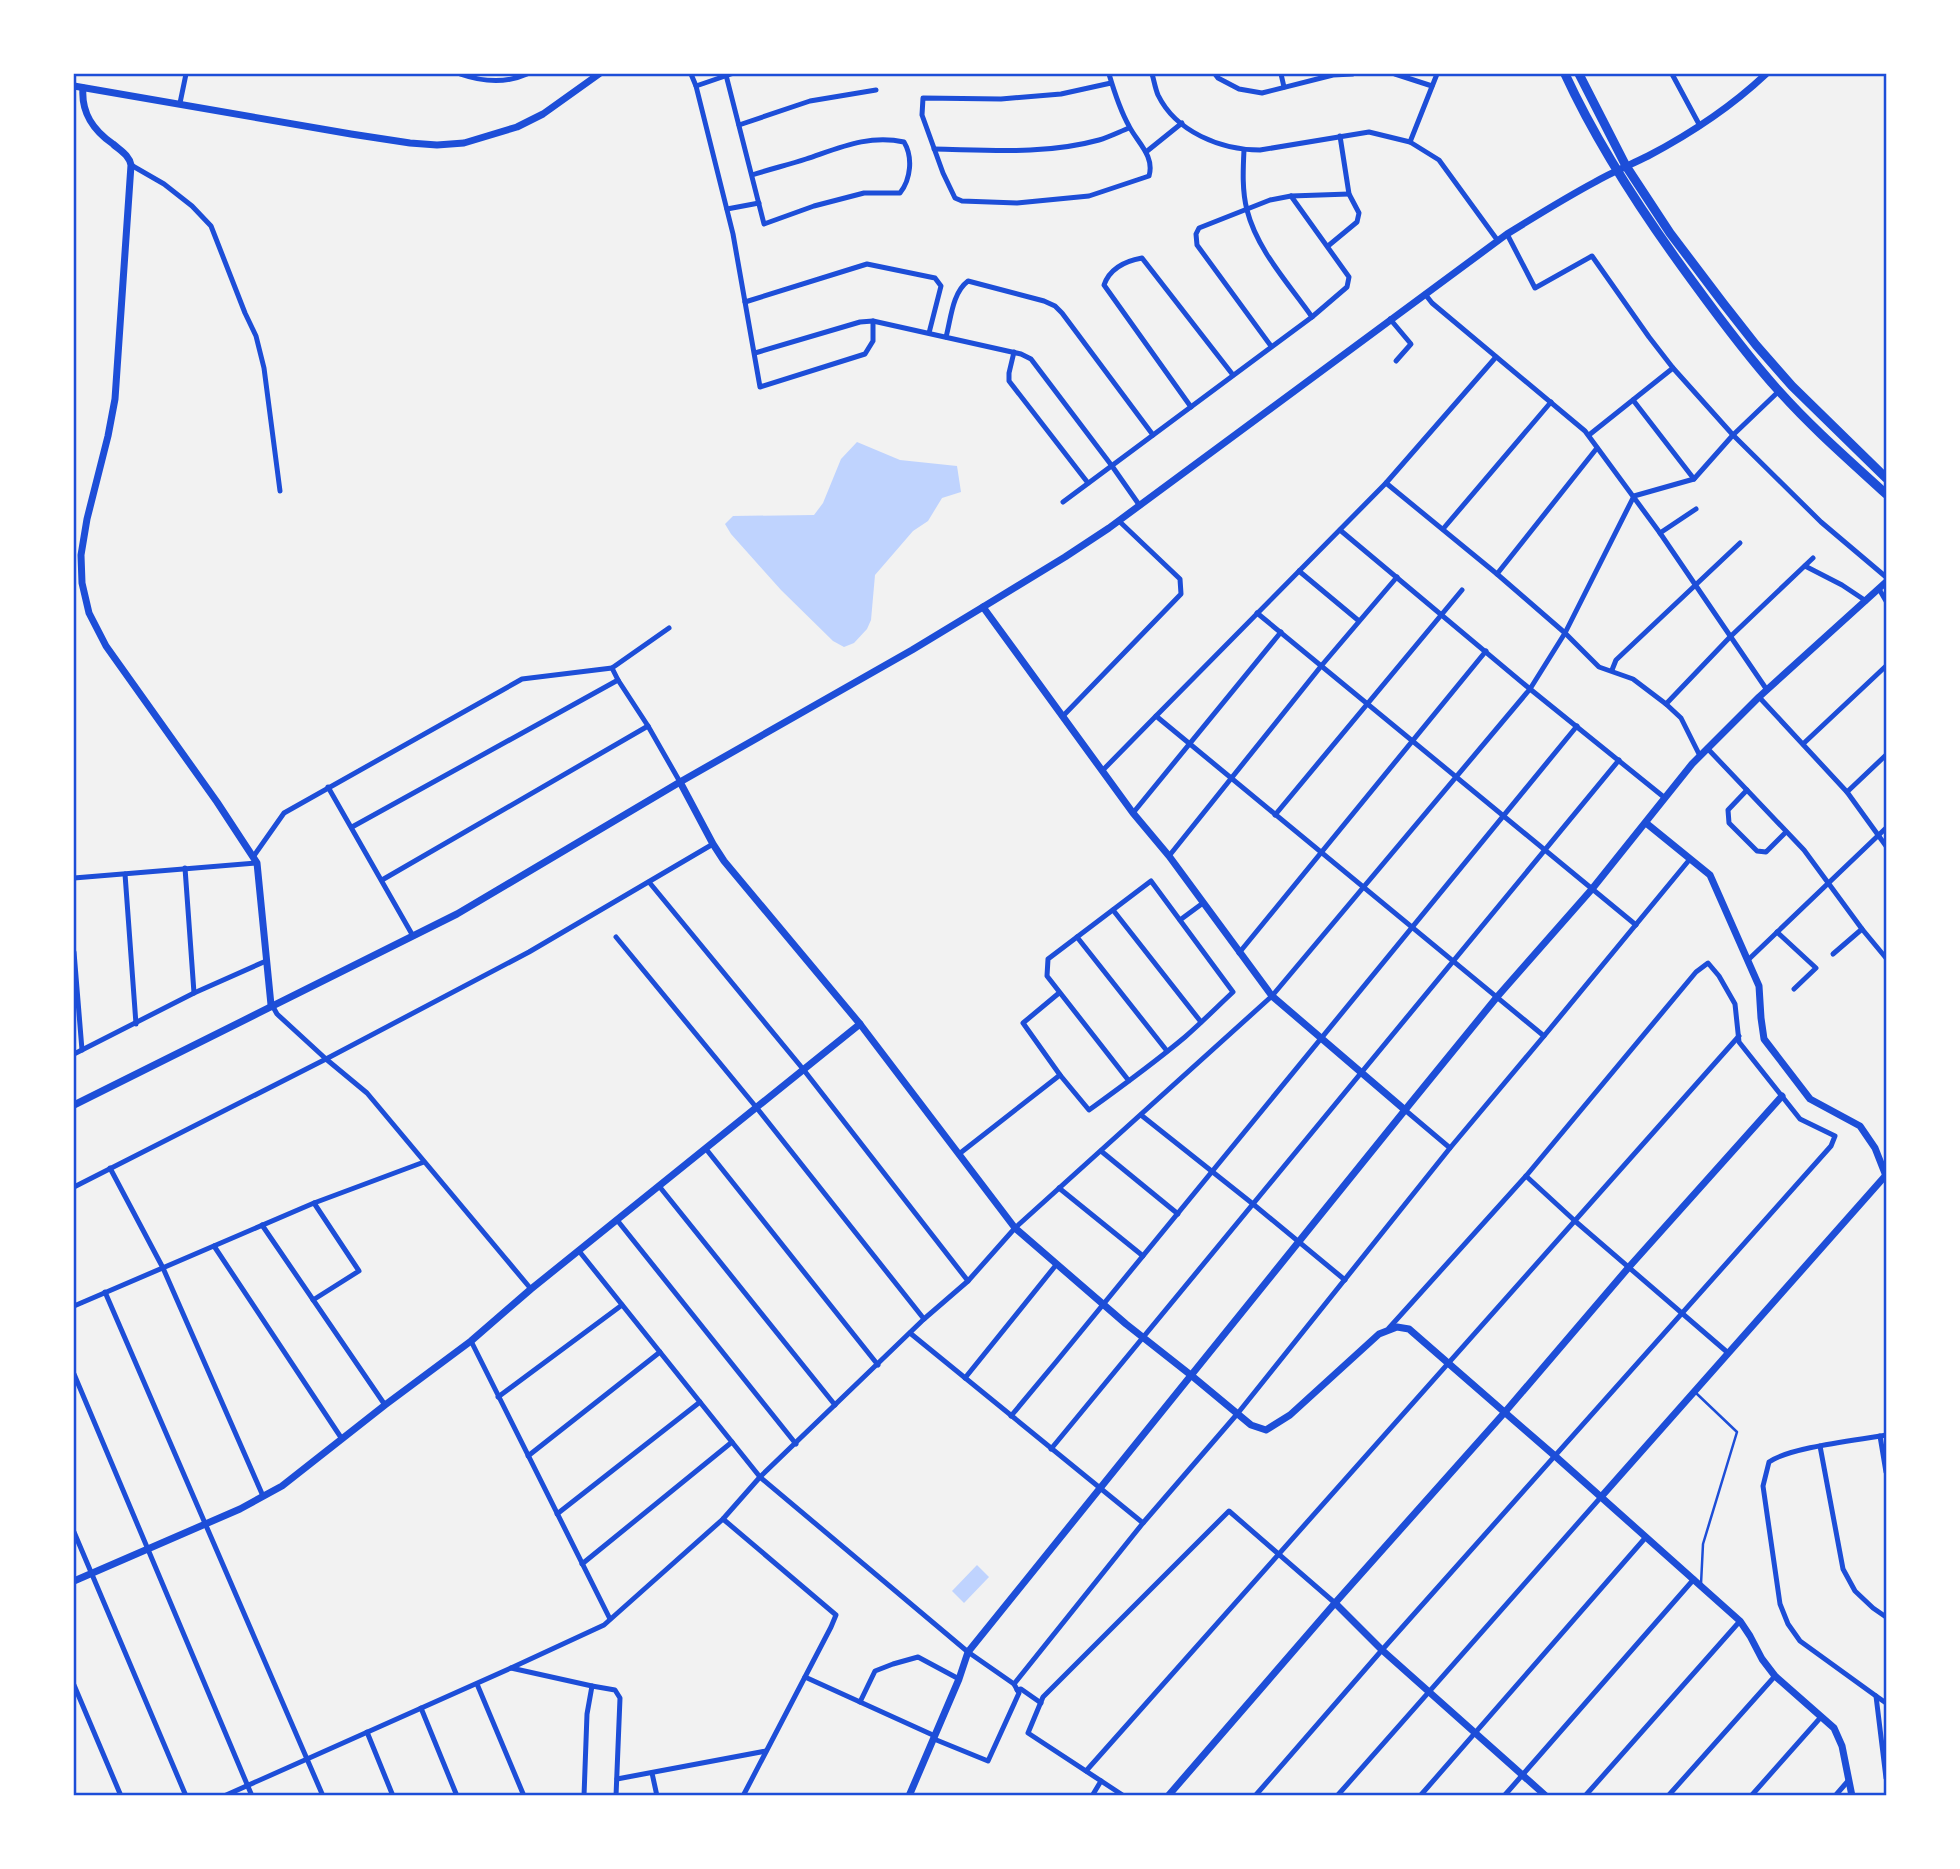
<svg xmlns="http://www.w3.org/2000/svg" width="1960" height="1869" font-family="'PT Sans Narrow',sans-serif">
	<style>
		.water { fill: #bfd3fe }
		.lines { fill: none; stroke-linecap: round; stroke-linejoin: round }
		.service { stroke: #1d4ed8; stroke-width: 2.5 }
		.minor { stroke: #1d4ed8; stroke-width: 5 }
		.tertiary { stroke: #1d4ed8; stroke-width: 7 }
		.primary { stroke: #1d4ed8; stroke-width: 9 }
		.neatline { fill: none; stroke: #1d4ed8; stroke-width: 2.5 }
	</style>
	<rect width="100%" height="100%" fill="#f2f2f2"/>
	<!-- water -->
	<g class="water">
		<path d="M857,442L900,460L957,466L961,492L942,498L928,521L913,531L875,575L871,620L867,629L854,643L844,647L833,641L781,590L731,534L725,524L733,516L814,515L823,503L841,459Z"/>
		<path d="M977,1565L989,1577L964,1603L952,1591Z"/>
	</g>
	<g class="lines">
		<!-- service -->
		<path class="service" d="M1696,1393L1737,1432L1703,1544L1701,1584"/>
		<!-- minor -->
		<g class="minor">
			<path d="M460,74C483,82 505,84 527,74"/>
			<path d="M691,74L696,86L733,234L760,387L865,354L873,341V321"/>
			<path d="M1109,74C1114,91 1120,110 1129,126C1137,142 1155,156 1149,176L1089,196L1017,203L962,201L955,198L943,173L922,115L923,98L1001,99L1061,94L1111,83"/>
			<path d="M1152,74C1154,80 1155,88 1158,95C1176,132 1221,150 1260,150L1369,132L1410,142L1439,160L1498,241"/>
			<path d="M1215,74L1218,78L1239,89L1262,93L1333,75L1353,74"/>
			<path d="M1281,74L1284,87"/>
			<path d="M1395,74L1432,86"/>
			<path d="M1672,74L1700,126"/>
			<path d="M726,75L764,224L814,206L864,193H900C911,179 913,157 904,142C869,134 839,148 806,159C788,165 770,169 752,175"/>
			<path d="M696,86L731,74"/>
			<path d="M180,103L186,74"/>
			<path d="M739,125L810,101L876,90"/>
			<path d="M1410,142L1437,74"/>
			<path d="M934,149C988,150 1045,155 1099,140C1109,137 1119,132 1129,128"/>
			<path d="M1244,150C1243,170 1242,191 1247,210C1257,250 1289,284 1312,317"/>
			<path d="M1146,152L1182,123"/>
			<path d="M131,165L164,184L192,206L211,226L245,313L256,336L264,368L280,491"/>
			<path d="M727,209L759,203"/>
			<path d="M1507,234L1535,288L1592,256L1649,337L1673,368L1733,435L1821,522L1886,577"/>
			<path d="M1328,246L1357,222L1359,213L1349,194L1340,136"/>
			<path d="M1425,294L1432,303L1585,431L1660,533L1767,690"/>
			<path d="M745,302L867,264L935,278L941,286L929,333"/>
			<path d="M1390,319L1411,344L1396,361"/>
			<path d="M946,337C951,319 952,293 968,281L1044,301L1055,306L1062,313L1153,435"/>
			<path d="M1271,346L1197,245L1196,234L1199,228L1270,200L1291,196L1349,194"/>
			<path d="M1014,352L1009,373V381L1088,483"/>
			<path d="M755,353L860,322L873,321L1021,354L1031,359L1112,466L1140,506"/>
			<path d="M1633,400L1694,479"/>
			<path d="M1191,407L1104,285C1110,268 1125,261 1142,258L1233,375"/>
			<path d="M1589,435L1673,368"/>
			<path d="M1386,483L1497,574L1565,633L1599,667L1633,679L1666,704L1681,718L1700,756"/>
			<path d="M1063,502L1312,317L1347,287L1349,277L1291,196"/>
			<path d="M1443,529L1551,402"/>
			<path d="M1340,530L1530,689L1665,798"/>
			<path d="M1660,533L1696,509"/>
			<path d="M1805,566L1842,585L1866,601"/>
			<path d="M1299,571L1359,621"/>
			<path d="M1497,574L1597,448"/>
			<path d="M1879,589L1886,601"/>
			<path d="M1257,613L1636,925"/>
			<path d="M669,628L612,668L618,680L648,726L680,782"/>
			<path d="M1612,670L1616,660L1740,543"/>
			<path d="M1759,697L1847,792L1886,846"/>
			<path d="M1666,704L1730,637L1813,558"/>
			<path d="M1063,716L1181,594L1180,579L1119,521"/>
			<path d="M1156,716L1386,483L1496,357"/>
			<path d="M1803,744L1886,666"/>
			<path d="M1707,748L1804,850L1862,929L1886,958"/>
			<path d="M328,787L413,936"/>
			<path d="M1747,790L1728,810L1729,823L1757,851L1766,852L1786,832"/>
			<path d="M1847,792L1886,755"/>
			<path d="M1133,813L1281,632"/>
			<path d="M1275,815L1462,590"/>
			<path d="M352,827L618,680"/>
			<path d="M1169,856L1322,665L1397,577"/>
			<path d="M253,857L284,813L522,679L612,668"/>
			<path d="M185,868L194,993"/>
			<path d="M125,874L136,1024"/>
			<path d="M74,878L257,863"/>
			<path d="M382,880L648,726"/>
			<path d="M649,882L803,1069L968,1281"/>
			<path d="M1113,910L1201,1022"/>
			<path d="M1180,920L1203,903"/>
			<path d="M1777,932L1816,968L1794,989"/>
			<path d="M616,937L756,1107L924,1319"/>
			<path d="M1077,937L1167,1051"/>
			<path d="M74,952L82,1050"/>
			<path d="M1239,953L1486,651"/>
			<path d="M1833,954L1862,929"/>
			<path d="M1748,960L1886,828"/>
			<path d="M1059,993L1023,1023L1060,1075L1089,1110C1121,1087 1154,1063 1185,1037C1201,1023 1217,1007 1233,992L1151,881L1048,959L1047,976L1129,1081"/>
			<path d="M272,1005L277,1014L326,1059L367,1093L531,1289"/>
			<path d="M1544,1036L1690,859"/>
			<path d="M74,1054L194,993L266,961"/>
			<path d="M1405,1110L1450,1148"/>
			<path d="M1141,1115L1253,1204L1345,1280"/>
			<path d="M706,1149L878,1365"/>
			<path d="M1101,1151L1178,1214"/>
			<path d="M959,1154L1060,1075"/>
			<path d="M110,1168L163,1268L263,1496"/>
			<path d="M1526,1176L1575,1221L1727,1352"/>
			<path d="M659,1186L835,1405"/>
			<path d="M74,1187L326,1059L529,952L713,844"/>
			<path d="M1059,1188L1143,1256"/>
			<path d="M617,1220L796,1444"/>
			<path d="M262,1225L385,1405"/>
			<path d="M214,1246L342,1439"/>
			<path d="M579,1251L760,1477L968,1652L1014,1684L1019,1693L988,1761L934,1739"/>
			<path d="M105,1292L323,1796"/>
			<path d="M313,1300L359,1271L314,1203"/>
			<path d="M74,1306L314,1203L424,1162"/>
			<path d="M910,1333L1143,1523"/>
			<path d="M471,1341L610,1619"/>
			<path d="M74,1374L252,1796"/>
			<path d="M965,1378L1056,1265"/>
			<path d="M498,1397L622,1305"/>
			<path d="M1011,1416L1056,1362L1577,726"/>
			<path d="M1886,1435C1859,1440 1790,1447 1769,1462L1763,1486L1780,1604L1788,1624L1800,1641L1876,1696L1886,1778"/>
			<path d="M1880,1436L1886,1472"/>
			<path d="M1820,1446L1843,1569L1855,1591L1873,1608L1886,1617"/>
			<path d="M1051,1449L1619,760"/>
			<path d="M528,1456L660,1352"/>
			<path d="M557,1514L700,1402"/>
			<path d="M723,1519L836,1615L831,1627L743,1796"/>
			<path d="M74,1532L186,1796"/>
			<path d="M582,1564L732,1442"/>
			<path d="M511,1668L592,1686L587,1714L584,1796"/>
			<path d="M805,1677L935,1736"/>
			<path d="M477,1684L524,1796"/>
			<path d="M1014,1684L1143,1523L1238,1413L1450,1148L1544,1036L1156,716L1103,770"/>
			<path d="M74,1685L121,1796"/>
			<path d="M592,1686L615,1690L620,1698L616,1796"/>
			<path d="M1017,1690L1021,1689L1041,1703"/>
			<path d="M1876,1696L1886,1703"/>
			<path d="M860,1702L875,1671L893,1664L918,1657L959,1679"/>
			<path d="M421,1708L457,1796"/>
			<path d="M367,1732L393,1796"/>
			<path d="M1086,1771L1739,1036"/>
			<path d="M652,1773L657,1796"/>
			<path d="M617,1779L766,1751"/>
			<path d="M224,1796L511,1668L604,1625L723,1519L760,1477L924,1319L968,1281L1015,1228L1272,996L1530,689L1565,633L1634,496L1694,479L1733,435L1779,391"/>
			<path d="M1092,1796L1101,1781"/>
			<path d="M1124,1796L1028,1733L1043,1697L1229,1511L1335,1603"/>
			<path d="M1255,1796L1382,1650L1831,1146L1835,1136L1800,1119L1739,1042L1735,1004L1719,976L1708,963L1696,972L1526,1176L1389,1328"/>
			<path d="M1337,1796L1601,1497"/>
			<path d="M1420,1796L1646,1537"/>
			<path d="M1504,1796L1694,1579"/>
			<path d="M1585,1796L1740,1621"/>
			<path d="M1668,1796L1775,1676"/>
			<path d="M1751,1796L1821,1717"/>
			<path d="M1835,1796L1848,1781"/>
		</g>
		<!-- tertiary -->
		<g class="tertiary">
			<path d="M74,86L351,134L410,143L437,145L464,143L517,127L543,114L599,74"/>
			<path d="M83,88C81,113 93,130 113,144C121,151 129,155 131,165L115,399L108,436L87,519L81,555L82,583L89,613L106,646L217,802L257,863L271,1005"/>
			<path d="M983,607L1133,813L1169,856L1272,996L1405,1110"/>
			<path d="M680,782L713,844L724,861L860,1024"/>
			<path d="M1646,823L1710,875L1759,986L1761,1018L1764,1039L1810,1099L1860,1126L1875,1148L1886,1176"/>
			<path d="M74,1105L457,914L680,782L912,650L983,607L1065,557L1109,528L1507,234C1536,216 1565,198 1595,182C1612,172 1630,165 1648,156C1690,134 1732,106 1766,74"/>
			<path d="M1601,1497L1886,1175"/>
			<path d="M74,1581L240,1509L282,1486L385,1405L471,1341L531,1289L860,1024L1015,1228L1126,1324L1192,1376L1251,1425L1266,1430L1290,1415L1379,1334L1397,1327L1409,1329L1555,1456L1740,1621L1750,1636L1762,1659L1775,1676L1834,1728L1842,1746L1852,1796"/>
			<path d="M1335,1603L1382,1650L1546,1796"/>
			<path d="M909,1796L959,1679L968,1652L1405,1110L1497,997L1592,889L1692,764L1759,697L1886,582"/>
			<path d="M1168,1796L1335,1603L1505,1412L1629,1267L1782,1096"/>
		</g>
		<!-- primary -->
		<g class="primary">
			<path d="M1565,74C1599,148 1645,217 1693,282C1720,319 1748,357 1779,391C1812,428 1850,461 1886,494"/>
			<path d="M1579,74L1626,166L1670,233L1723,303L1756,345L1792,386L1886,478"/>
		</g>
	</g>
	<!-- border -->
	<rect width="1960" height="1869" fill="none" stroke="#ffffff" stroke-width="150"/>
	<rect x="75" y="75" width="1810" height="1719" class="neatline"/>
</svg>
